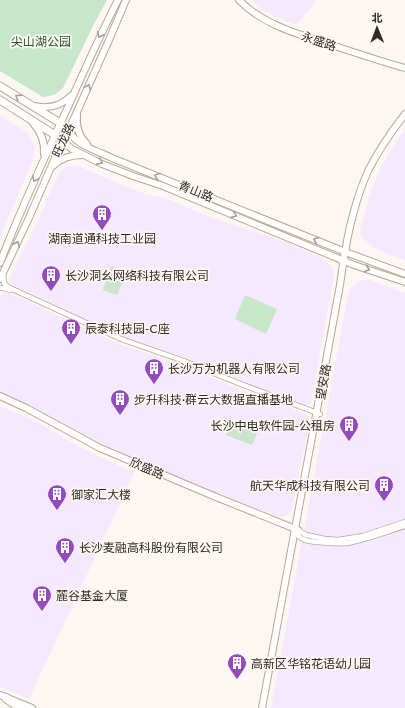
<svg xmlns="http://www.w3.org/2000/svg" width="405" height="708" font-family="Lato,'Noto Sans SC',sans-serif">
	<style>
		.commercial { fill: #f4e9fe }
		.green { fill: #c8e6c9 }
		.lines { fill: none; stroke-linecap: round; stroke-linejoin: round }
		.street-casing { stroke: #baa790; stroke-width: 6 }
		.secondary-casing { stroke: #baa790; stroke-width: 8 }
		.primary-casing { stroke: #baa790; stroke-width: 9 }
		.highway-casing { stroke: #baa790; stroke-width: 10 }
		.street { stroke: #fff; stroke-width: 4.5 }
		.secondary { stroke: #fff; stroke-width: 6 }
		.primary { stroke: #fff; stroke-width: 7 }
		.highway { stroke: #fff; stroke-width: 8 }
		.oneway { stroke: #a39f9b }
		.labels { text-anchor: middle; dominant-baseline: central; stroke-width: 3.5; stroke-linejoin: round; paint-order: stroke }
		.park-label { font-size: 12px; fill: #265a2b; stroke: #fcf7f3 }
		.street-label { font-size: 12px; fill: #322a21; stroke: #fcf7f3 }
		.poi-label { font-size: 12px; fill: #322a21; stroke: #fcf7f3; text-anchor: start }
	</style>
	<rect width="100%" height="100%" fill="#fcf7f3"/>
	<!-- commercial -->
	<g class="commercial">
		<path d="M252,0H317L296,25L281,19L265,11Z"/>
		<path d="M0,115L28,133L33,142L35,148L33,159L28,172L0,237Z"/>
		<path d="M405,129V261L374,248L362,237L360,231L361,225L371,192L381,166L401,134Z"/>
		<path d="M74,165L81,167L124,186L146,194L165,198L215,219L286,242L322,258L327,261L333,270L334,276L311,402L310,404L308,405H304L239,380L187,358L122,337L10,283L9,281L10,277L36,225L60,171L69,166Z"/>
		<path d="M364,280H370L405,293V708H271L349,290L357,282Z"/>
		<path d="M3,291H6L119,344L182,365L236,388L299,411L307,415L309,418V423L292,509L290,513L286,516L279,517L271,514L191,483L131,457L92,439L27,404L0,392V298Z"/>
		<path d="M0,406L33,420L80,447L134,473L29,699L0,687Z"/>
	</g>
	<!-- green -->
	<g class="green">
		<path d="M0,0H107L94,24L63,88C57,94 52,96 43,97L0,71Z"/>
		<path d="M111,266L126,273L117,295L103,290Z"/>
		<path d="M245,295L277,309L266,334L235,319Z"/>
		<path d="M232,420L258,431L252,445L226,435Z"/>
	</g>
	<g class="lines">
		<!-- street casing -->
		<g class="street-casing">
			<g id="street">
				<path d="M3,273L4,283L8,287L121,339L184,361L238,383L320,414"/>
				<path d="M0,288H4L10,290"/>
				<path d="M298,530L306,535L325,539L338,540L363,536L405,522"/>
				<path d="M297,534C302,541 309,541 317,542C327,543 338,544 348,543C367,539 386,532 405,526"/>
			</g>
		</g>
		<!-- secondary casing -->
		<g class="secondary-casing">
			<g id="secondary">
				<path d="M239,0C265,27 303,35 338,47C360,54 382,62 405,68"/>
				<path d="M34,106C48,109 61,106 71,96"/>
				<path d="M77,115C76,126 78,136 87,144"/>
				<path d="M33,123C41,132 45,142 44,154"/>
				<path d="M60,123C67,128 70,134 75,139C83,147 102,153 112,158L348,253L405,274"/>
				<path d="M55,135L72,149L102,164L133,176L163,186L354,265L405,282"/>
				<path d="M53,166C61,158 71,155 82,155"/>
				<path d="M0,263C20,210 44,159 68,107C84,71 100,35 118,0"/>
				<path d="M0,279L28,220L55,158L76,114L109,40L126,0"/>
				<path d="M0,396L26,408L100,448L216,497L298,530"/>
				<path d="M0,695L32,708"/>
				<path d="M262,708L340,285C345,247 352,207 368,171C378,151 391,132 405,114"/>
			</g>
		</g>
		<!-- primary casing -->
		<g class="primary-casing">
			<g id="primary">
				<path d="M0,86L60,123"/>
				<path d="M0,100L55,135"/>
			</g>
		</g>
		<!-- highway casing -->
		<g class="highway-casing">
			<path id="highway" d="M6,698L20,708"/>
		</g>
		<!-- street -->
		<use href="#street" class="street"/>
		<!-- secondary -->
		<use href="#secondary" class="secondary"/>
		<!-- primary -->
		<use href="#primary" class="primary"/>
		<!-- highway -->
		<use href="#highway" class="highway"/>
	</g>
	<!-- one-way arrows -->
	<defs><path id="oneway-chevron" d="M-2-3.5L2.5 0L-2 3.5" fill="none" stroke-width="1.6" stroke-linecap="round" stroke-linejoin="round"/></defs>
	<g class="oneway">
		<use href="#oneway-chevron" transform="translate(100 35) rotate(115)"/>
		<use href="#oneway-chevron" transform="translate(88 87) rotate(-66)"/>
		<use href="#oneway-chevron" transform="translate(18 97) rotate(-148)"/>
		<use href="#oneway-chevron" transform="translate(100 162) rotate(25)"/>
		<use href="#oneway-chevron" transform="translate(157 176) rotate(-159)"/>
		<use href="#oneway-chevron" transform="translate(35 179) rotate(114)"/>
		<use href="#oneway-chevron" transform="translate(234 215) rotate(23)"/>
		<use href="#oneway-chevron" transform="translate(316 240) rotate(-158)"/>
		<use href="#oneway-chevron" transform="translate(17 244) rotate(-64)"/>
		<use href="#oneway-chevron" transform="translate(367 269) rotate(18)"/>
	</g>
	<!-- icons -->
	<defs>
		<g id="building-pin" transform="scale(1)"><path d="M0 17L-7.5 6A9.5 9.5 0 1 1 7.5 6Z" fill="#934bbe" stroke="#fcf7f3"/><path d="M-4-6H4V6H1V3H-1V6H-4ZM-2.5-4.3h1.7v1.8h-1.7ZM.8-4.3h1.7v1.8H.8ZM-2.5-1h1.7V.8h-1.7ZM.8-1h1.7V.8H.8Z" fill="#fff"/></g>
	</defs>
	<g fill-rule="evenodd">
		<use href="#building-pin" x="102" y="214"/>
		<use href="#building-pin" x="51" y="275"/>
		<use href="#building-pin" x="71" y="328"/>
		<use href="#building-pin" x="154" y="368"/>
		<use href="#building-pin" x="120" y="399"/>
		<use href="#building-pin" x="349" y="425"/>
		<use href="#building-pin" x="384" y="485"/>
		<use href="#building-pin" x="57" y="494"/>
		<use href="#building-pin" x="65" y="547"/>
		<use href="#building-pin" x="42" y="595"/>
		<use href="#building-pin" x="237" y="663"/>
	</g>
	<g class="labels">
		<!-- park labels -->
		<g class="park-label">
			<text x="41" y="41">尖山湖公园</text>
		</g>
		<!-- street labels -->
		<g class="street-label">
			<text transform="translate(319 41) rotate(18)">永盛路</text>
			<text transform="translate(63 140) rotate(-65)">旺龙路</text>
			<text transform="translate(196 191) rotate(22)">青山路</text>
			<text transform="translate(323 382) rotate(-80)">望安路</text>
			<text transform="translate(147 468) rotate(23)">欣盛路</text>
		</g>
		<!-- poi labels -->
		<g class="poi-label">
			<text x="102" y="238" text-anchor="middle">湖南道通科技工业园</text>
			<text x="65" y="275">长沙洞幺网络科技有限公司</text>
			<text x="85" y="328">辰泰科技园-C座</text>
			<text x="168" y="368">长沙万为机器人有限公司</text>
			<text x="134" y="399">步升科技·群云大数据直播基地</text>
			<text x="335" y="425" text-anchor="end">长沙中电软件园-公租房</text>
			<text x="370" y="485" text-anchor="end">航天华成科技有限公司</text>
			<text x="71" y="494">御家汇大楼</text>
			<text x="79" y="547">长沙麦融高科股份有限公司</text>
			<text x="56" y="595">麓谷基金大厦</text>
			<text x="251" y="663">高新区华铭花语幼儿园</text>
		</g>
	</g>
	<!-- north arrow -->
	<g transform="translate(377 28) rotate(359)" stroke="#fcf7f3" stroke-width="3" paint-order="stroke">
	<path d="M0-3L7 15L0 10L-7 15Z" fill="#322a21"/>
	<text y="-6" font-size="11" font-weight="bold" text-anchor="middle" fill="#322a21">北</text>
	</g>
</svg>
